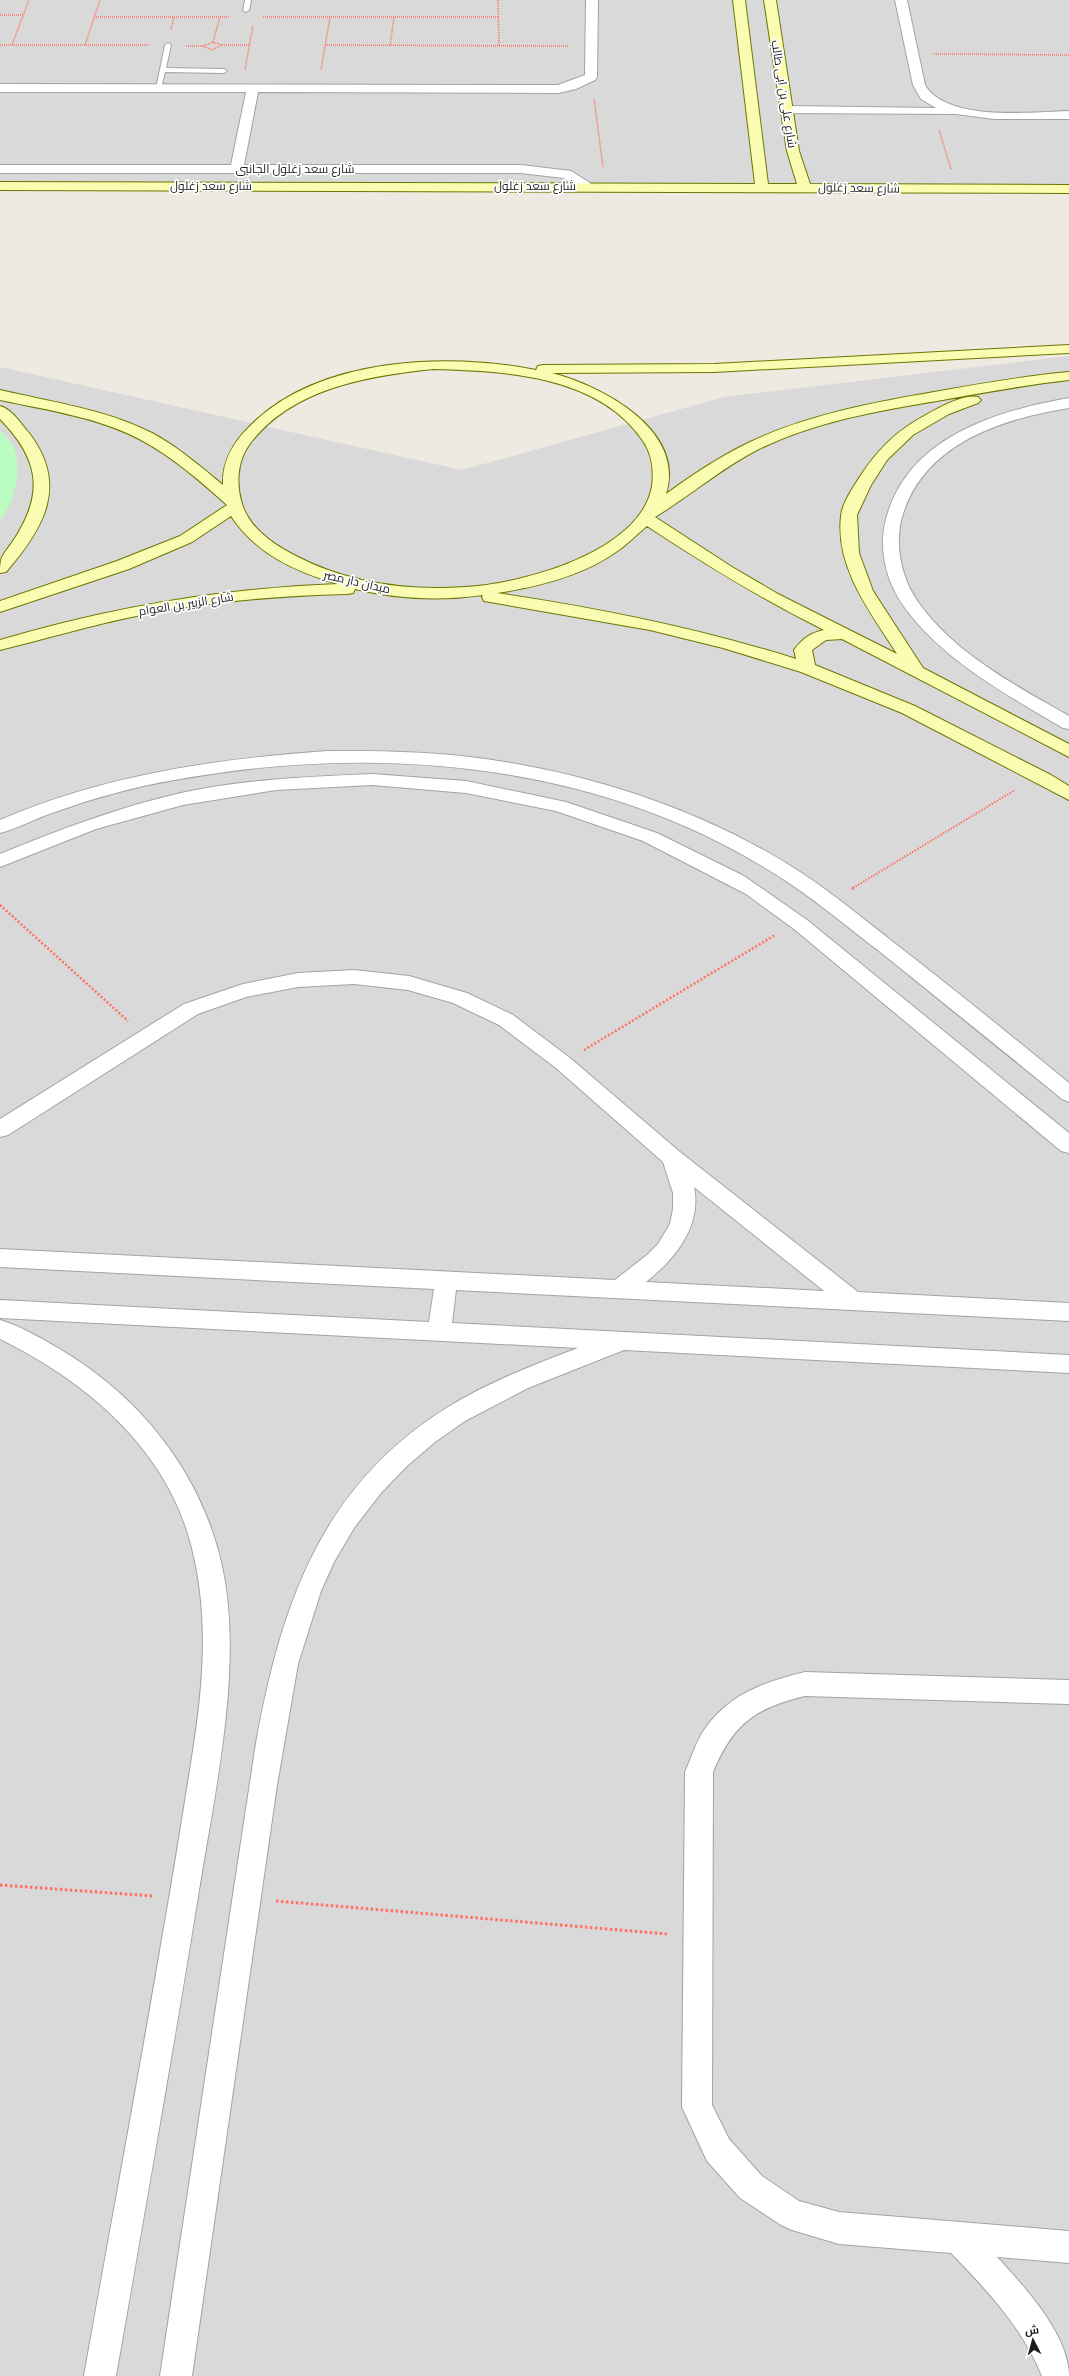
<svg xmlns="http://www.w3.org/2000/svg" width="1069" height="2376" font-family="Roboto,Cairo,sans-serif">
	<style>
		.residential { fill: #dad9d9 }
		.park { fill: #bbfcc0 }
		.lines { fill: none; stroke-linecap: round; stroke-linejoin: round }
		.lane-casing { stroke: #a3a3a3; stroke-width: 2 }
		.street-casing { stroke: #a3a3a3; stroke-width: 2 }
		.secondary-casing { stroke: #6a7600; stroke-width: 2 }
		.path-far3 { stroke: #ff7161; stroke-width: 1.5; stroke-dasharray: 1 1; stroke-linecap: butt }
		.path-far2 { stroke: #ff7161; stroke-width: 2; stroke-dasharray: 1.5 1.5; stroke-linecap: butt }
		.path-far1 { stroke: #ff7161; stroke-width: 2.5; stroke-dasharray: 2 2; stroke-linecap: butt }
		.path { stroke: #ff7161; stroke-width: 3; stroke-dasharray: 2.5 2.5; stroke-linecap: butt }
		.lane { fill: #fff; fill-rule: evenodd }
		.street { fill: #fff; fill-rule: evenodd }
		.secondary { fill: #f9fcb1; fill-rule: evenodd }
		.labels { text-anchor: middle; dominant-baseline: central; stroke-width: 3.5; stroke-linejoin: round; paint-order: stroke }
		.far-street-label { font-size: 12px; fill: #1c1c1c; stroke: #fff }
	</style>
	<rect width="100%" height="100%" fill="#eeeae1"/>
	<!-- residential -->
	<g class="residential">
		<path d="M0,0H1069V190L0,186Z"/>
		<path d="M1069,356V2376H0V367L462,470L724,397Z"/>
	</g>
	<!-- park -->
	<path class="park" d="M0,430C4,434 8,439 12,444C24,465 15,503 0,520Z"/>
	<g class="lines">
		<!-- lane casing -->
		<g class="lane-casing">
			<g id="lane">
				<path d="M245,0H251L249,10L246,12L243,10Z"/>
				<path d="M168,43L171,45L166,68L224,69L227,71L224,73L165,72L161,88L156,89L165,45Z"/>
			</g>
		</g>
		<!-- street casing -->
		<g class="street-casing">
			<g id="street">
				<path d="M586,0H598L597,77L595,80L576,89L558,93L258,92L244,165H521L571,171L590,183L592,186L590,189H580L563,178L521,173H0V165H231L246,92H0V84L558,85L585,75Z"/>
				<path d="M895,0H907L925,85C947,122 1031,112 1069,111V119H994L956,114L782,113L780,110L786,106L936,108L921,99L913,85Z"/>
				<path d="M1069,398V408C1000,419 920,445 901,521C895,548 902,579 918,602C955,654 1015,685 1069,716V729L1063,728C1006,694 945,662 905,608C886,582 878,549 886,519C907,438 995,411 1069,398Z"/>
				<path d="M327,751C377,751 427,751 478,758C585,772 694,807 786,863C822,885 855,912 888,938C949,985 1009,1034 1069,1083V1102L1062,1099C1001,1049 940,1000 879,951C845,925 812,897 775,874C598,761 376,743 174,780C133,787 94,798 55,812C36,818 19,828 0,833V820C104,775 215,759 327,751Z"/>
				<path d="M372,774L466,781L566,802L657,833L744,876L807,920L1069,1133V1153L1061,1151L794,929L746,894L643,841L556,811L466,793L372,785L276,790L183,805L96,829L0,867V854C59,830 119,807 181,793C244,779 308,777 372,774Z"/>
				<path d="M354,970L409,976L467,993L513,1015L570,1058L680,1152L858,1292L1069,1303V1321L456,1290L452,1323L1069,1355V1373L624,1350L528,1388L465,1421L435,1442L407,1466L381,1493L354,1528L334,1562L321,1591L298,1664L277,1785L192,2376H160L256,1743C281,1604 322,1485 448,1407C489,1382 533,1365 578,1348L0,1318V1300L429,1322L434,1289L0,1267V1249L615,1280L647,1255L658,1244L670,1224L673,1209V1193L663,1162L556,1068L499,1025L453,1003L408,990L354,984L298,987L246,997L198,1014L8,1135L0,1137V1119L184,1004L243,984L298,973ZM694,1187L824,1291L646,1282C675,1259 702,1226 694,1187Z"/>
				<path d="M0,1320C20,1326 39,1337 58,1348C140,1396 201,1472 222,1566C244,1668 214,1794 198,1897C172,2057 144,2216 116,2376H84C110,2229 138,2081 163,1933C172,1883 180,1832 188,1782C202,1699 213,1616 188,1534C160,1443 83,1380 0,1339Z"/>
				<path d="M805,1672L1069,1680V1704L805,1696C755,1708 733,1724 713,1772L712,2105L729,2139L762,2176L799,2201L839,2212L1069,2231V2263L997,2257C1024,2286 1069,2335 1069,2376H1042C1023,2328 986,2289 951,2253L839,2244L792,2230L781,2225L740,2198L707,2161L682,2107L685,1772C691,1759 696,1742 704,1730C729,1694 764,1682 805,1672Z"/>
			</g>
		</g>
		<!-- secondary casing -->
		<g class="secondary-casing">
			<g id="secondary">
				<path d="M733,0H745L768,184H797L787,151L764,0H776L799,151L810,184L1069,185V193L0,190V182L755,184Z"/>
				<path d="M1069,345V353L714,372L552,373C602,386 686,430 666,494C692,475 719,457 748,443C806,415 871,403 934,392C979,384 1024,376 1069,372V380C1025,385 981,393 937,401C876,411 815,422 759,449C721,468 690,496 655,517L732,567L778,594L897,654C871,613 835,568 841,516C842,503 854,486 861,475C876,452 893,434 917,420C931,412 962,393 978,397L981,400L978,403L949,414L913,435L887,460L871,485L857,515L859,553L873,591L923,668L1069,744V757L842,639L826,640L812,650L815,665L915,706L1051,775L1069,786V800L902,713L801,672L723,648L650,630L490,602L484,601L482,597L483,595C442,601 396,599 355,589L353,593L347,594C273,596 199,602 127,618C84,627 42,640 0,650V640C111,607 223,588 338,584C296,572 256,554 231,516L192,542L129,569L0,612V601L117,561L180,536L227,505C200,481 173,457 141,440C98,417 47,410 0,400V390C51,402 105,409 152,433C178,447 200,466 223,485C222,461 233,443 249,427C316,357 448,352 536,370L538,366L543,365L714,364ZM433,369C504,371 599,375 643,441C652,454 654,471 652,486C641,552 522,584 465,587C407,591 348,583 296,556C274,545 250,529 242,504C236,485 237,462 249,445C291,388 368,376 433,369ZM647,526C706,565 760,598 824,630C810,633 802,639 794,650L796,659C699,628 598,608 497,593C537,587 582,576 616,552C627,545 637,534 647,526Z"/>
				<path d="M0,406C12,409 21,424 29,433C69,485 44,528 6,572L0,573C0,553 5,554 15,538C45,491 38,458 0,419Z"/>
			</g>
		</g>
		<!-- path-far3 -->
		<g class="path-far3">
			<path d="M498,0L499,46"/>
			<path d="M0,15H23"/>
			<path d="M94,17H230"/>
			<path d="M263,17H498"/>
			<path d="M171,30L174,17"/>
			<path d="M213,42L222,45L212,50L203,46Z"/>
			<path d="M213,42L220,17"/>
			<path d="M0,45H150"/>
			<path d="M12,45L29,0"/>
			<path d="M85,45L100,0"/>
			<path d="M222,45H250"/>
			<path d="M325,45L569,46"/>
			<path d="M186,46H203"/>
			<path d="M390,46L394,17"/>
			<path d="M934,54L1069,55"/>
			<path d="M245,70L253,25"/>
			<path d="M321,70L330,17"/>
			<path d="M594,99L603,167"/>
			<path d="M939,130L951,169"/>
		</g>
		<!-- path-far2 -->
		<path class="path-far2" d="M853,888L1015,790"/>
		<!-- path-far1 -->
		<g class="path-far1">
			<path d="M852,889L855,887"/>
			<path d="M0,905L128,1021"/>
			<path d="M584,1050L775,935"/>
		</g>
		<!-- path -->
		<g class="path">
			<path d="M0,1885L153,1896"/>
			<path d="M276,1901L667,1934"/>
		</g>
		<!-- lane -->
		<use href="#lane" class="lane"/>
		<!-- street -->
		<use href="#street" class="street"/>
		<!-- secondary -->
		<use href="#secondary" class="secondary"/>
	</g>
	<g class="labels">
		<!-- far-street labels -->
		<g class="far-street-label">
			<text transform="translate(784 94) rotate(81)">شارع على بن ابى طالب</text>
			<text x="295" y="169">شارع سعد زغلول الجانبى</text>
			<text x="211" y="186">شارع سعد زغلول</text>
			<text x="535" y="186">شارع سعد زغلول</text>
			<text transform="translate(859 188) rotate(1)">شارع سعد زغلول</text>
			<text transform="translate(357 582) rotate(13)">ميدان دار مصر</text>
			<text transform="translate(186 604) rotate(-9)">شارع الزبير بن العوام</text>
		</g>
	</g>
	<!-- north arrow -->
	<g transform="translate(1033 2340) rotate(354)" stroke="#ffffff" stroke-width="3" paint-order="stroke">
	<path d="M0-3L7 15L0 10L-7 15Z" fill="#1c1c1c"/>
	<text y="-6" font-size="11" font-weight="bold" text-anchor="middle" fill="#1c1c1c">ش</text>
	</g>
</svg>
